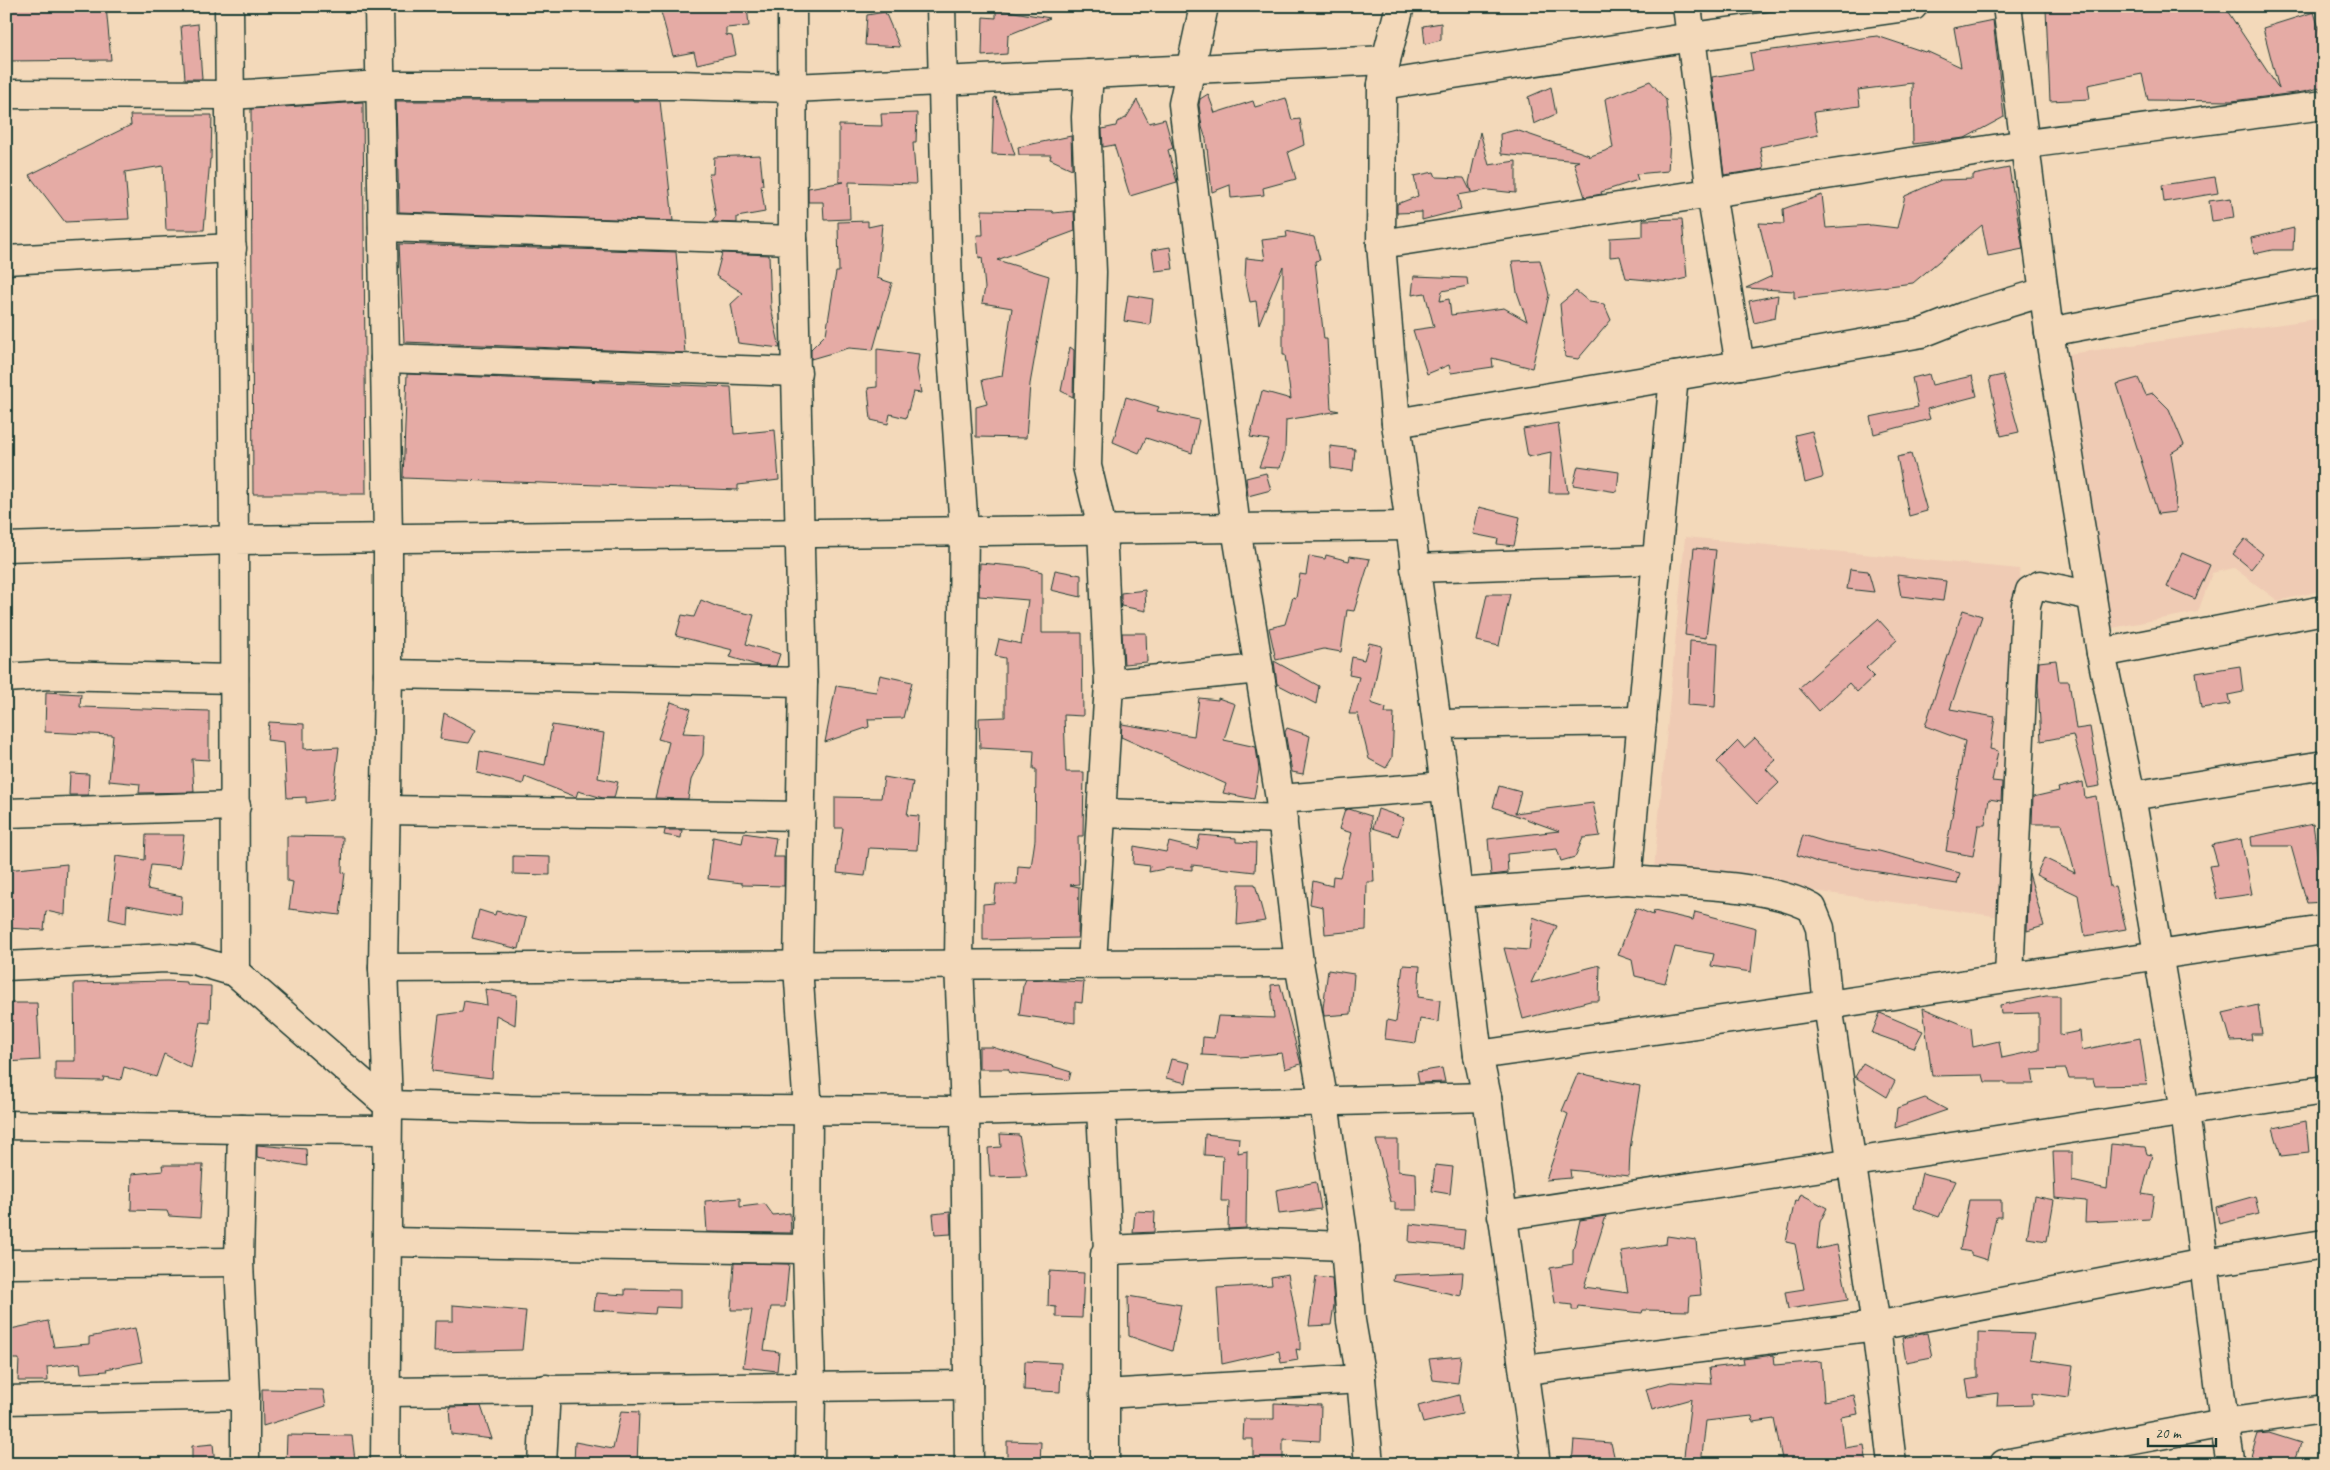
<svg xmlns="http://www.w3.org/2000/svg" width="2330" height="1470" font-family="Caveat,sans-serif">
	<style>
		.built { fill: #efcbb4 }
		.building { fill: #e5aba5; stroke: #1f3d34 }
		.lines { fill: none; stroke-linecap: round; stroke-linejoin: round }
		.minor-casing { stroke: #1f3d34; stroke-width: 31 }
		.minor { stroke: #f3d9ba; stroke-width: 28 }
	</style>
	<rect width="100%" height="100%" fill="#f3d9ba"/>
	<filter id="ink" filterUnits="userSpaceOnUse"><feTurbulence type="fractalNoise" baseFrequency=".02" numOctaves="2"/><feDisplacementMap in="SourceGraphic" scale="10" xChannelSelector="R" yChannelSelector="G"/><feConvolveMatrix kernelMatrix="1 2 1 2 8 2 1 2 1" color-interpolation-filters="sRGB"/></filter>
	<g filter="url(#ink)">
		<!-- built -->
		<g class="built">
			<path d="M2324,318V590L2278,601L2234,568L2212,573L2198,612L2101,630L2054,356Z"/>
			<path d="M1685,537L2019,569L2023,590L2001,917L1654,869Z"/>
		</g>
		<!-- building -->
		<g class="building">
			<path d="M6,6H106L111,60L6,61Z"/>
			<path d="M679,6H747L749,26L726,28V35L732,36L736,55L697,64L694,52L673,56L661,12Z"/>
			<path d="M2063,6H2224L2279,89L2263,28L2314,12L2324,45V87L2303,92L2232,101L2148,100L2142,74L2088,85L2090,99L2050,101L2046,9Z"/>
			<path d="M996,9L1050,18L1008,35L1007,54L982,56L983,17L996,18Z"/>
			<path d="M885,12L900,47L865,45L867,15Z"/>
			<path d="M1993,20L2004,117L1965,138L1913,144L1912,83L1858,90L1860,106L1814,112L1818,135L1760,147L1764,169L1724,175L1712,77L1753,70L1750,53L1877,36L1925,52L1926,51L1961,67L1954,28Z"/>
			<path d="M1441,23V40L1425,44L1423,26Z"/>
			<path d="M198,24L202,79H185L181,26Z"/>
			<path d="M1650,81L1666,100L1670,139L1668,171L1636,174L1638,180L1601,192L1602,194L1585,197L1574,163L1579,161L1501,154L1500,134L1516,130L1589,155L1588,157L1613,148L1605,99Z"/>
			<path d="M1551,87L1556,114L1534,124L1528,97Z"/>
			<path d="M1208,94L1215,113L1253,101L1255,107L1286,98L1292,120L1300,119L1304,145L1288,152L1296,179L1263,188L1264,195L1231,198L1230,185L1212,192L1206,139L1202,127L1199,105L1200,99Z"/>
			<path d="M996,97L1015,155L992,154L994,98Z"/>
			<path d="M1137,100L1149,123L1165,119L1173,148L1168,150L1177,182L1130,196L1114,145L1103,147L1102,129L1116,126L1117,122L1126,118Z"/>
			<path d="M396,101H660L673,221L399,212Z"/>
			<path d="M363,102L366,494H253L251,109Z"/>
			<path d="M917,113L916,143H913L916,184L849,182L850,219L824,220L823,202H808V188L844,182H839V125L882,126L881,114Z"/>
			<path d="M130,115H212L211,159H210L204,230H166L163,166L125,172L129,219L65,222L29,175L131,125Z"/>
			<path d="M1480,132L1489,165L1516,161V193L1488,190L1458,195L1461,210L1422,220V212L1397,213V204L1418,196L1414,176L1434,172L1436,177L1464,178L1471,192L1469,183Z"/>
			<path d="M1071,136L1072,169L1050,159L1051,155H1019L1018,147Z"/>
			<path d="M760,155L763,185H761L765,212L737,217V223L712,222L716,216L709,174H713L714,157Z"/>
			<path d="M2009,168L2023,249L1988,256L1982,225L1913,283L1794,298V291L1746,288L1772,276L1759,223L1784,224L1783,209L1822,195L1826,228L1872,225L1897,228L1905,196L1941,180L1973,179V175Z"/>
			<path d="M2215,177L2218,193L2164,202L2162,185Z"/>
			<path d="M2231,198L2234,218L2212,221L2209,201Z"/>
			<path d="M982,210L1052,211L1053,213L1074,211L1075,231L997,260L1049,276L1030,384L1026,438L976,437V407L987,404L982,380L1002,376L1012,308L982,303L985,288L982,257L979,258L977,235H983Z"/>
			<path d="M1682,219L1687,278L1670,282L1626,278L1620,256L1610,257V238L1643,236V220Z"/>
			<path d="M868,221V227L882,224L877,278L892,283L873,350L849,348L811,359V349L826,334L836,272H839L838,222Z"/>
			<path d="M2294,228L2293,250H2272L2254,254L2251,238Z"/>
			<path d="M1286,231L1314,237L1320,260L1315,261L1324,339H1327L1331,409L1339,411L1286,420L1285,451L1280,468L1259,467L1269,440L1250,437L1262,391L1291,399L1285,355H1283V266L1259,324L1256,301L1250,302L1245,278L1246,258L1265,260L1262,240L1287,237Z"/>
			<path d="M399,244L676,252L685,353L404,342Z"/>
			<path d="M1170,247L1173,269L1155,271L1152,250Z"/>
			<path d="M722,253L769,255L771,308L780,348L738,343L731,304L743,293L716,276Z"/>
			<path d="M1540,260L1549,295L1532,368L1492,358L1493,367L1451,373L1449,365L1427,374L1413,330L1434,327L1425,293L1412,295L1414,276L1467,278L1468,286L1442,291L1440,301L1449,299L1451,315L1504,308L1527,321L1517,292L1512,261Z"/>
			<path d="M1576,291L1589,302L1604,304L1611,320L1578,359L1565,357L1560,304Z"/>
			<path d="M1128,295L1153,299L1150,325L1124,321Z"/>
			<path d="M1778,295L1775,318L1754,323L1749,301Z"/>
			<path d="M1070,347L1074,350L1073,397L1061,391Z"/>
			<path d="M877,349L919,354L917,370L921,393L913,392L906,418L890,414L888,424L871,420L868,388L877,387Z"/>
			<path d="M407,374L731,387L734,434L775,430L779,480L738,485V490L403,478Z"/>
			<path d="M1929,374L1932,385L1972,376L1977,396L1927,409L1930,419L1874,434L1870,417L1918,407L1912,378Z"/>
			<path d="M2003,375L2019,432L2001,436L1989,378Z"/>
			<path d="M2138,378L2146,395L2153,393L2169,409L2184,445L2171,453L2176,487L2175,512L2158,514L2117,384Z"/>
			<path d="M1126,397L1159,407L1157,411L1199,420L1192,453L1146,438L1139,453L1113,442Z"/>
			<path d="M1558,423L1568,493H1549L1551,452L1528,457L1523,429Z"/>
			<path d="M1812,431L1823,476L1822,478L1805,483L1795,435Z"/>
			<path d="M1330,446L1355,449L1353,471L1331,468Z"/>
			<path d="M1911,454L1927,511L1909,516L1897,457Z"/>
			<path d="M1578,466L1619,472L1617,492L1573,485Z"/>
			<path d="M1266,473L1271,490L1248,496L1246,478Z"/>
			<path d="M1479,507L1520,517L1514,546L1497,544L1498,539L1473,534Z"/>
			<path d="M2245,539L2263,554L2251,569L2233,554Z"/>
			<path d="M1694,548L1716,550L1706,638L1685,635Z"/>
			<path d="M2182,553L2210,565L2195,599L2167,587Z"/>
			<path d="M1326,555L1349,561L1350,556L1370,559L1354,611L1347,610L1341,652L1324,649L1276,660L1269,628L1285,624L1293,597L1296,598L1300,574L1306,575L1309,556L1325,559Z"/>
			<path d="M980,563L1024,567L1042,572V633H1082L1083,716L1064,715L1066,772H1084L1083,836H1078L1079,884L1070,885L1079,887L1078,938L983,940V904L994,903L996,884H1017L1018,866L1031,867L1035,840L1036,769H1033L1034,751L980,748L979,718L1005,717V658L995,656L999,639L1021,644L1028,600L979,596Z"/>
			<path d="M1850,569L1868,571L1874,592L1847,589Z"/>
			<path d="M1055,570L1081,575V597L1051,590Z"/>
			<path d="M1897,575L1946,581L1943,601L1901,596Z"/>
			<path d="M1145,590L1146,611L1121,606V593Z"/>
			<path d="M1487,594H1510L1499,646L1477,641Z"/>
			<path d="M701,600L718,607L754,615L746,644L780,654L776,666H760L730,657L733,650L676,636L682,615L694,617Z"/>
			<path d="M1963,610L1982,616L1950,709L1995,717L1990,749L1998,751L1992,781L2002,782L2001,801L1989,799L1985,825H1977L1978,826L1973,856L1946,851L1965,741L1925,726Z"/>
			<path d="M1878,619L1897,640L1866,668L1874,676L1857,692L1849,683L1819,711L1799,688Z"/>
			<path d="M1122,633H1146L1147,662L1124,664Z"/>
			<path d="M1690,641L1718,643L1715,707L1688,705Z"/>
			<path d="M1369,643L1382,646L1371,703L1386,708L1385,713H1394L1392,758L1386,768L1369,759L1358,714H1349L1359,677L1349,675L1352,657L1364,660Z"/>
			<path d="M2056,660L2059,681H2069L2076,729L2090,727L2100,786L2088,788L2073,735L2041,741L2038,685L2039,662Z"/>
			<path d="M1274,661L1319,686L1316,704L1277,684Z"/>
			<path d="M2240,666L2243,692L2228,695L2230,704L2201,708L2196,673Z"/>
			<path d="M880,675L912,682L903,718L868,719L869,727L825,742L836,686L876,692Z"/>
			<path d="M46,692L81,694L80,707L209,711V760L192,759L194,792L139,793L140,784L109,781L113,735L45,732Z"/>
			<path d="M1199,698L1218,700V698L1235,704L1224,740L1256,747L1259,770L1254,799L1223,793L1226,784L1121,737L1122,724L1194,736Z"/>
			<path d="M671,702L691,709L683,733L704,734L703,755L691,780L688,799L655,798L669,742L658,739Z"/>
			<path d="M444,713L476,730L469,743L440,739Z"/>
			<path d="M269,722L304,724V749L339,747L333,799L306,803V797L287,798L284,742L267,740Z"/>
			<path d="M552,725L604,733L598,778L618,782L614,798H603L578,791L576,797L525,777L523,784L477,773L480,751L545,765Z"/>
			<path d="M1287,728L1310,736L1303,774L1292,772L1285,732Z"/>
			<path d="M1755,738L1776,760L1766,769L1779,783L1757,804L1717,762L1738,741L1744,748Z"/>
			<path d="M70,773L89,774L88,795H69Z"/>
			<path d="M884,777L913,782L907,815L919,816L917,850L869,848L865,876L837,873L843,828H835V797L881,798Z"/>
			<path d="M2083,782L2085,798L2096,796L2110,887L2115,886L2126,929L2085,936L2078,895L2036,875L2044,858L2075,873L2062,824H2032L2033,797L2059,791L2058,788Z"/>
			<path d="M1499,786L1521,792L1515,813L1593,803L1600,836L1583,838L1575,857L1561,861L1557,849L1507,854L1508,873L1491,875L1488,839L1559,831L1493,807Z"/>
			<path d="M1349,809L1371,816L1374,882H1367L1366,930L1325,934L1323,907L1310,904L1313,881L1332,886L1333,876L1340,877L1352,833L1339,829L1345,810Z"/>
			<path d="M1378,809L1404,818L1398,836L1373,828Z"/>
			<path d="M2313,824L2319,865L2324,864V902L2307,903L2291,846H2252L2251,837Z"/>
			<path d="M665,830H682L681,838L664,835Z"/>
			<path d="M744,833L776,838L773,857H784V886L742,885V883L708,879L713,837L742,843Z"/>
			<path d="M146,835H184L180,868L151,865L147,889L182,896L181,915L127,905L126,923L109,919L116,856L145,860Z"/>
			<path d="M1200,835L1236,838V842L1256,843L1255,872L1192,865V870L1169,868L1149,872L1150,866L1133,864L1134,846L1166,852L1169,842L1197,849Z"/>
			<path d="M1803,835L1826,842L1879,851L1960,873L1957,884L1820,863L1797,855Z"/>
			<path d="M287,836L343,837L342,872L345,873L340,915L289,909L293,882L287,881Z"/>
			<path d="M2241,839L2252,894L2217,899L2209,866L2218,865L2212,845Z"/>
			<path d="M513,856L550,857V875L513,874Z"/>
			<path d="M67,864L65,915L46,911L44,930L6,928V870Z"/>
			<path d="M2029,873L2044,926L2027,931Z"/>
			<path d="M1239,884H1255L1265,921L1237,925Z"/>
			<path d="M1636,908L1653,915L1654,911L1693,920L1695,912L1756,928L1751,972L1711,966L1714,954L1675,947L1665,983L1635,976L1632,960L1618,955Z"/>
			<path d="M479,910L495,915L496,911L526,918L519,949L472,938Z"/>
			<path d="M1533,917L1557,926L1531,983L1600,965L1599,1001H1590L1523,1019L1504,948L1529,950Z"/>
			<path d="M1403,965L1420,966L1418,997L1440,1000L1438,1022L1420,1019L1416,1043L1385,1039L1387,1020L1396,1022Z"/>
			<path d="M1328,970L1354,974L1351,1014L1324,1016L1323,1008Z"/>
			<path d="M1026,979L1084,982L1082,1003L1075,1002V1023L1019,1015L1023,986Z"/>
			<path d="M167,981L187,982V985L211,986L210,1023L200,1022L191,1068L164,1054L156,1077L124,1067L121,1080L104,1077L103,1081L55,1080V1061H75L74,983Z"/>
			<path d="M1280,984L1301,1064L1285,1069L1282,1053L1240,1057L1202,1055L1203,1037L1214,1038L1218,1016L1274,1018L1271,985Z"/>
			<path d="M485,989L517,995L515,1025L496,1015L492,1078L432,1071L439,1015L462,1012L464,1001L487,1005Z"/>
			<path d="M2046,996H2060V1035L2080,1031L2082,1050L2140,1038L2147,1085L2095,1086L2093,1079H2069L2066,1069L2032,1070L2034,1084H2005V1082H1985L1983,1075L1932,1076L1923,1008L1971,1028L1973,1047L1999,1041L2002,1058L2039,1050V1013L2001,1014L2000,1005Z"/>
			<path d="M6,1003H37L40,1060L6,1062Z"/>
			<path d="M2258,1005L2262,1034H2251L2252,1040L2231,1041L2223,1013Z"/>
			<path d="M1880,1013L1923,1031L1914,1048L1872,1033Z"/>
			<path d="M979,1047H992L1071,1072L1069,1080L1010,1073L1008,1069H979Z"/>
			<path d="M1171,1059L1190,1063L1186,1083L1166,1078Z"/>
			<path d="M1863,1063L1895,1081L1887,1097L1855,1077Z"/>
			<path d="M1442,1068L1445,1082L1419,1083L1417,1072Z"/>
			<path d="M1578,1073L1640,1086L1630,1149L1629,1176L1570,1170L1571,1178L1546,1180L1568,1114L1562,1111Z"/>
			<path d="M1925,1098L1947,1110L1895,1128L1897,1108Z"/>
			<path d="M2306,1121L2309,1153L2281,1156L2273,1128Z"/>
			<path d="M1000,1134L1019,1135L1027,1176L990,1177L988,1148L1001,1147Z"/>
			<path d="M1205,1134L1239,1138L1238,1153L1247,1151L1246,1228L1228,1229L1229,1201H1221L1223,1156L1204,1155Z"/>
			<path d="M1376,1140H1398V1171L1416,1173L1417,1210H1395V1202H1391Z"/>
			<path d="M2111,1144L2145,1147L2147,1154L2152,1155L2142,1194L2154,1196L2150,1219L2085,1222L2086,1201L2055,1198L2053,1152H2072V1181L2107,1189Z"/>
			<path d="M257,1145L306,1149L307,1166L257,1157Z"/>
			<path d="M162,1165H203L200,1218L169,1216L167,1211L131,1210L132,1174L163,1171Z"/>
			<path d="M1435,1165L1453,1167L1450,1194L1432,1191Z"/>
			<path d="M1922,1173L1956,1181L1939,1217L1914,1208Z"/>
			<path d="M1316,1182L1321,1209L1279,1214L1276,1190Z"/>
			<path d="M1801,1194L1827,1208L1820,1222L1817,1249L1837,1245L1848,1300L1788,1309L1785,1292L1804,1289L1795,1244L1786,1242L1795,1200L1798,1201Z"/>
			<path d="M2034,1196L2054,1200L2047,1241L2027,1238Z"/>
			<path d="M2255,1196L2259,1214L2219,1224L2216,1207Z"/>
			<path d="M740,1198V1207L765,1204L773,1215L790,1213L791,1233L707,1232L705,1201Z"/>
			<path d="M1969,1200H2001V1217H1996L1987,1260L1971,1255V1252L1960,1250Z"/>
			<path d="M1135,1211L1155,1212L1154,1232L1133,1233Z"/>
			<path d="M950,1212L951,1234L935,1235L933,1214Z"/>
			<path d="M1606,1216L1584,1287L1628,1293L1621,1251L1666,1244L1667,1236L1696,1240L1701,1295L1690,1296L1689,1311L1643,1310L1642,1313L1578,1306L1577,1310H1572V1305L1555,1303L1550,1268L1573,1264V1250L1580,1220Z"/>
			<path d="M1410,1224L1465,1230L1463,1247L1409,1242Z"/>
			<path d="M734,1263L789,1264L785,1307H771L764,1350L779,1352L777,1371L743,1367L752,1310H731Z"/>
			<path d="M1049,1271L1084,1273L1082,1318L1056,1317V1307L1048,1306Z"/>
			<path d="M1463,1272L1461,1296L1393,1281L1394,1275Z"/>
			<path d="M1288,1274L1300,1338V1350L1296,1349L1298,1360L1281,1363L1279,1351L1222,1364L1217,1288L1272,1285L1271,1277Z"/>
			<path d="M1316,1277L1332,1279L1334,1305L1331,1325L1309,1326Z"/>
			<path d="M625,1289L680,1290V1308L656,1307L655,1314L594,1310L596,1293L625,1295Z"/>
			<path d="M1128,1296L1181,1305L1172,1351L1129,1336Z"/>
			<path d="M453,1305L526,1311L522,1350L434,1352L435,1321H453Z"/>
			<path d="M48,1321L54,1347L89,1344V1337L135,1328L142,1362L106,1369L107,1371L81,1373L80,1363L47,1367L48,1381H18L19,1359H11L6,1330Z"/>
			<path d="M1978,1332L2034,1334L2030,1359L2073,1365L2069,1398L2032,1393L2033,1405L1997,1406L1998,1393L1969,1397L1966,1380L1978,1378Z"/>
			<path d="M1927,1333L1932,1357L1906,1362L1902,1338Z"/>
			<path d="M1774,1355L1775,1365L1821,1361L1824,1401L1854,1395L1858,1414L1841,1417L1845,1448L1864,1445L1867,1464H1783L1774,1419L1753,1422L1752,1416L1706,1421L1701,1464H1683L1691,1399L1652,1410L1646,1389L1671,1382L1711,1384L1709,1368L1744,1364L1743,1359Z"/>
			<path d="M1461,1356L1458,1383L1433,1380L1429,1359Z"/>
			<path d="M1025,1361L1061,1363L1060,1392L1024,1390Z"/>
			<path d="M262,1389L323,1390L326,1406L263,1426Z"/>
			<path d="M1459,1395L1462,1414L1423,1423L1418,1406Z"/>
			<path d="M1274,1403L1321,1405L1320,1441L1283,1439V1462L1253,1461V1439H1243L1244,1419H1274Z"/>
			<path d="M481,1406L492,1439L451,1434L449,1407Z"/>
			<path d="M621,1411L639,1412L637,1464L574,1462L575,1442L613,1449Z"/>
			<path d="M2269,1433L2301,1443L2294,1464H2257L2251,1456L2258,1434Z"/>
			<path d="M287,1435L352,1436L355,1460L286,1464Z"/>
			<path d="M1574,1440L1611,1443L1616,1464H1572Z"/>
			<path d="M1007,1441L1041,1442L1040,1464H1007Z"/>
			<path d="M213,1444L215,1464H192V1446Z"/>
		</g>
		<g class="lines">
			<!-- minor casing -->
			<g class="minor-casing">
				<g id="minor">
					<path d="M379,6L388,538V674L383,968L388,1105L385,1464"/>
					<path d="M792,6L793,240L803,682L798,967L808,1110L807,1249L811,1386L810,1464"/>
					<path d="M941,6L948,294L964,530L959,963L965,1111L969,1464"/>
					<path d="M1204,6L1183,104L1236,528L1280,799L1299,963L1324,1103L1345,1246L1351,1321L1361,1379L1369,1464"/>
					<path d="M1400,6L1386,60L1382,85L1381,244L1396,423L1437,724L1478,1055L1487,1097L1536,1464"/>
					<path d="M2007,6L2049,332L2101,653L2131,796L2185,1111L2224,1423L2231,1464"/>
					<path d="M1089,74L1086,117L1092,272L1087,466L1102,528L1109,684L1092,963"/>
					<path d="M1382,85L1692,37L1913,6"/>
					<path d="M6,94L231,95L380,85H677L793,88L1386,60"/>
					<path d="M383,227L793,240"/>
					<path d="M1381,244L2026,144L2324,105"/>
					<path d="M6,260L232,248"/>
					<path d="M2049,332L2324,280"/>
					<path d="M385,358L797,372"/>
					<path d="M1740,365L1922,333L1965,316L2044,292"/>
					<path d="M1396,423L1740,365L1711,193L1687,6"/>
					<path d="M6,547L234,540L229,6"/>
					<path d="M1415,568L1657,560"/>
					<path d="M2101,653L2324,610"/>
					<path d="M388,674L803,682"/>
					<path d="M6,678L50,675L234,679"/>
					<path d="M1109,684L1259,669"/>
					<path d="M1437,724L1642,721"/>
					<path d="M2131,796L2324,765"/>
					<path d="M1280,799L1445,786"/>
					<path d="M386,810L801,816"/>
					<path d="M6,813L236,806"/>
					<path d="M1101,813L1283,819"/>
					<path d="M1627,880C1680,884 1766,883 1812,908L1820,928L1828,1005L1876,1326L1892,1464"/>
					<path d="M1458,893L1627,880L1674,376"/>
					<path d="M6,966L165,958L194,960L235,972L388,1105L530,1109L965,1111L1487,1097"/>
					<path d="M383,968C688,968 994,962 1299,963"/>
					<path d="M235,972L234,540L1409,526"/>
					<path d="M2009,977L2026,605L2030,591L2040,585L2092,596"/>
					<path d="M1478,1055L1828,1005L2324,930"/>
					<path d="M1101,1108L1108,1250"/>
					<path d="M6,1125L242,1129"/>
					<path d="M1502,1216L2324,1090"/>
					<path d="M387,1242L807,1249"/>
					<path d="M6,1264L239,1262"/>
					<path d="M1525,1370L1876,1326L2205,1263L2324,1244"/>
					<path d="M386,1392L968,1385"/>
					<path d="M1104,1394L1361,1379"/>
					<path d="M6,1400L245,1395"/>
					<path d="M245,1464V1395L239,1262L242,1129L387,1130"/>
					<path d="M542,1464L546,1389"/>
					<path d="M1105,1464V1254L1108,1250L1262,1243L1345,1246"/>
					<path d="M2004,1464L2224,1423L2324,1409"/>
				</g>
			</g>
			<!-- minor -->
			<use href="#minor" class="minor"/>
		</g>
	</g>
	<!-- margin -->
	<rect width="2330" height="1470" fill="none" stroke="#f3d9ba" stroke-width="25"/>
	<rect x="12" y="12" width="2305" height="1445" fill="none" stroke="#1f3d34" stroke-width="2" filter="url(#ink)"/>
	<!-- scale -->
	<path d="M2148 1438v8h68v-8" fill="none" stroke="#1f3d34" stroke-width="2.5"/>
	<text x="2155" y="1438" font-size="15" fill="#1f3d34" stroke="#f3d9ba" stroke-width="4" paint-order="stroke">20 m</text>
</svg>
